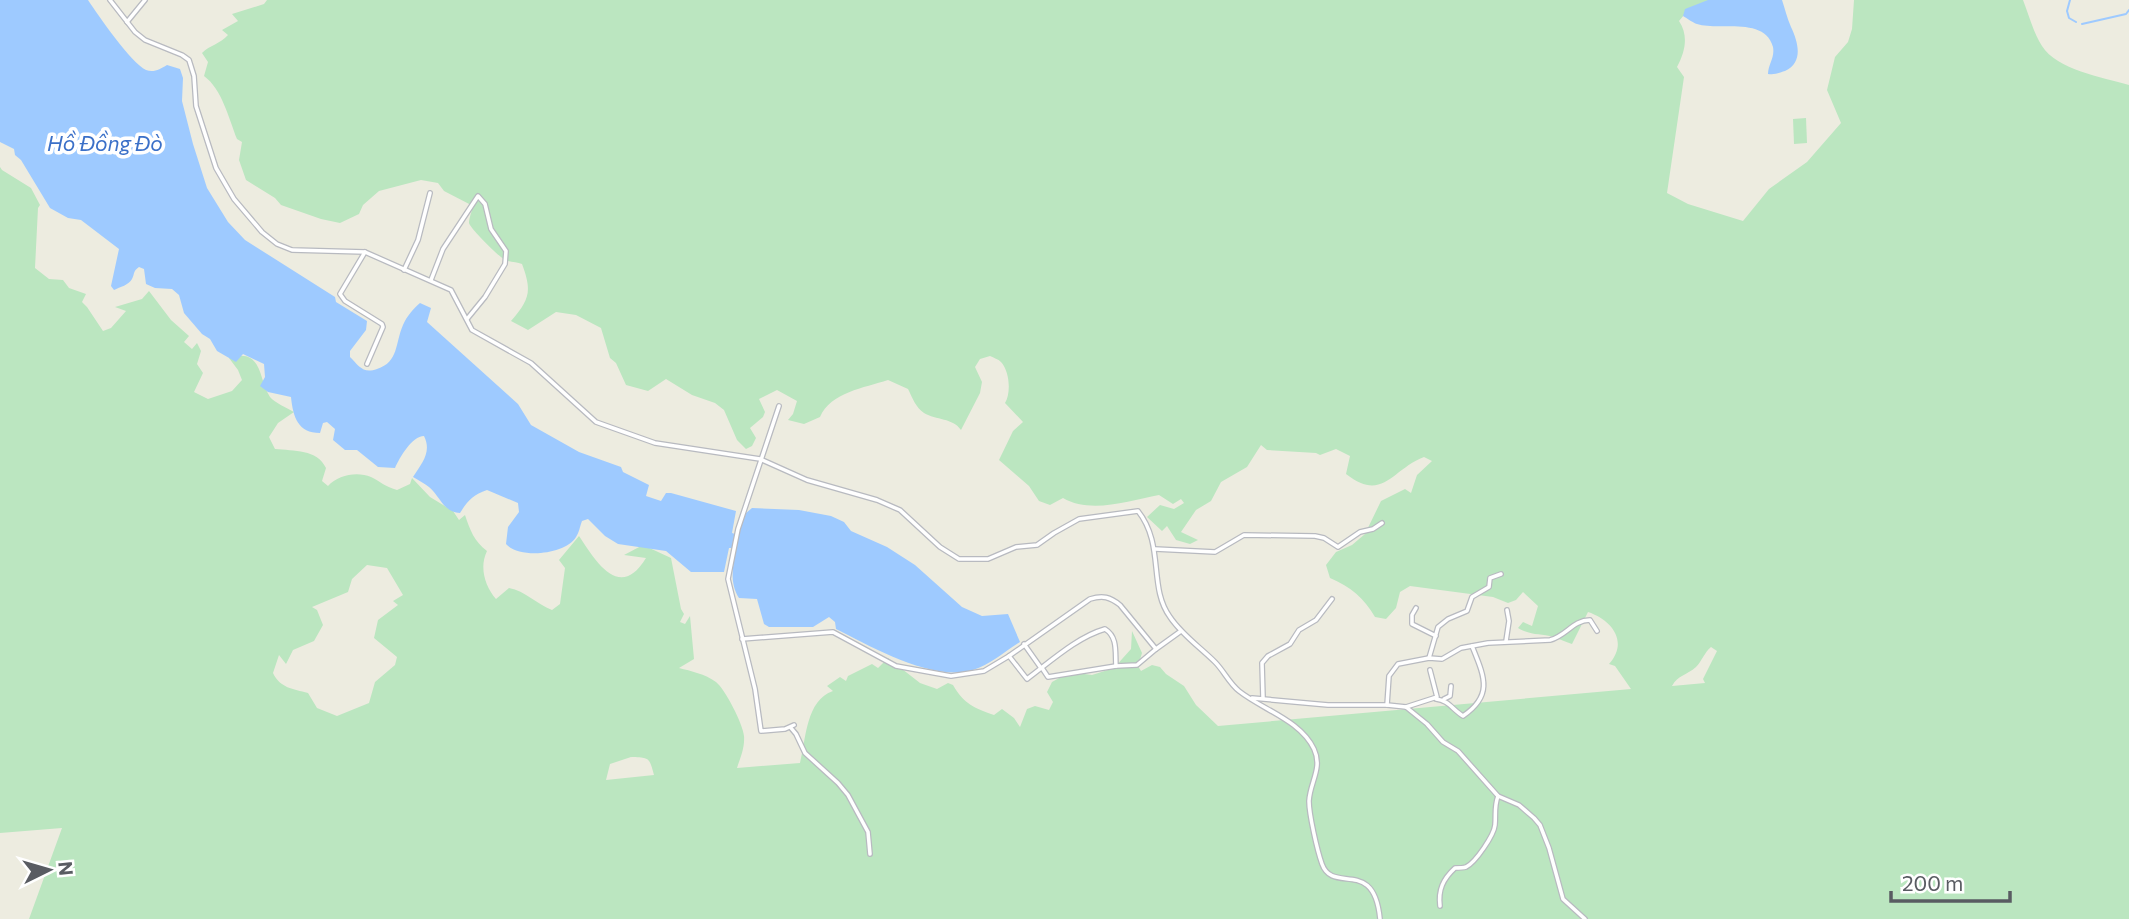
<svg xmlns="http://www.w3.org/2000/svg" width="2129" height="919" font-family="Commissioner,sans-serif">
	<style>
		.green { fill: #bbe6c0; fill-rule: evenodd }
		.water { fill: #9ecaff }
		.lines { fill: none; stroke-linecap: round; stroke-linejoin: round }
		.stream { stroke: #9ecaff; stroke-width: 2 }
		.minor-casing { stroke: #b8bac0; stroke-width: 6 }
		.minor { stroke: #fff; stroke-width: 3.5 }
		.labels { text-anchor: middle; dominant-baseline: central; stroke-width: 7; stroke-linejoin: round; paint-order: stroke }
		.water-label { font-size: 21px; font-style: italic; fill: #3b70c8; stroke: #fff }
	</style>
	<rect width="100%" height="100%" fill="#edece0"/>
	<!-- green -->
	<g class="green">
		<path d="M267,0H1719L1684,15L1679,21C1689,36 1685,52 1677,67L1684,77L1667,193L1688,204L1743,221L1769,189L1807,162L1841,123L1827,90L1835,57L1848,42L1852,29L1854,0H2023C2029,15 2033,32 2042,46C2057,70 2102,77 2129,85V919H29L62,828L0,833V167L2,170L31,188L40,205L38,208L35,268L49,279L63,280L69,288L86,294L82,302L87,307L103,331L111,328L126,311L115,307L142,299L149,291L171,320L189,336L184,342L192,349L197,343L201,351L197,364L203,373L194,392L208,399L232,391L242,380L238,370L229,358C263,347 258,379 270,397C275,403 287,408 294,412L278,423L269,437L275,449C294,451 317,449 326,468L322,481L328,486C338,475 357,471 371,477C381,482 384,486 397,490L410,484L412,478L430,497L453,511L459,520L465,515C470,530 474,541 487,551C479,567 485,587 496,599L509,588C525,591 537,604 552,610L560,604L565,568L559,560L579,536C596,562 620,601 646,558L624,555L643,545L671,558L681,609L684,614L680,622L685,624L690,616L694,659L679,668C691,671 705,674 716,682C725,689 743,724 744,736C745,748 740,758 737,768L800,763C806,739 806,700 833,691L827,686L840,677L846,681L848,676L872,664L878,668L888,658L920,683L937,689L948,683L953,685C964,704 974,708 994,715L1002,709L1014,718L1020,727L1027,709L1035,706L1049,710L1053,702L1047,692L1052,682L1070,672L1092,675L1114,668L1131,649L1132,631L1142,653L1138,666L1141,671L1152,665L1160,667L1166,674L1184,686L1196,705L1218,726L1631,689L1615,666L1609,664C1629,642 1612,620 1588,612L1572,644C1565,642 1560,639 1554,637C1540,633 1532,636 1518,628L1523,622L1532,626L1538,606L1523,592L1516,600L1508,603L1493,597L1410,586L1400,592L1396,608L1386,619L1375,617C1364,598 1351,587 1330,578L1326,565L1336,552L1352,545L1365,534L1381,501L1405,489L1411,493L1417,475L1432,461L1424,457C1392,469 1383,503 1346,474L1350,456L1336,449L1320,455L1316,453L1267,450L1261,445L1247,467L1221,482L1211,501L1196,510L1181,532L1198,540L1190,544L1176,540L1167,526L1162,531L1147,517L1160,505L1174,509L1184,503L1181,499L1173,504L1159,495C1129,501 1090,514 1063,498L1050,505L1039,501L1029,486L999,460L1013,431L1023,422L1005,403C1011,393 1010,372 1001,362C998,359 994,358 990,356L980,359L975,367L982,382L980,393L961,430C953,418 936,420 924,413C916,408 912,397 908,389L888,380C864,388 831,392 820,417L804,424L788,420L793,414L797,401L777,390L759,399L765,412L763,417L750,428L756,438L752,446L746,449L737,440L724,410L715,403L692,395L666,379L648,391L626,385L616,363L610,358L601,328L576,315L556,312L528,330L511,321C530,299 532,291 522,264C517,262 510,262 505,260C499,257 470,228 469,223C469,218 472,211 473,206L444,191L438,183L421,180L379,191L363,205L359,214L340,223L321,219L281,205L275,198L246,180L239,160L242,142L237,139C229,119 222,89 204,76L208,62L202,53C210,45 220,44 228,35L222,30L238,21L232,14L264,4ZM367,565L387,568L403,595L393,601L398,605L378,620L374,638L397,657L395,665L375,682L369,703L337,716L317,708L308,693C293,689 280,688 273,673L279,655L286,664L293,650L314,641L323,625L317,610L312,607L348,592L352,579ZM1711,647L1717,651L1703,679L1705,683L1672,686C1678,675 1687,675 1696,667C1702,661 1704,653 1711,647ZM631,757C650,758 649,757 654,775L606,780L610,764Z"/>
		<path d="M1806,118L1807,143L1794,144L1793,119Z"/>
	</g>
	<!-- water -->
	<g class="water">
		<path d="M0,0H88C98,15 131,63 146,70C154,73 160,69 167,65L180,69L183,78L182,101L193,144L207,188L228,222L245,240L335,297L336,302L367,321L366,330L350,351V357C359,366 363,374 377,369C399,362 395,343 403,325C407,316 413,309 420,303L431,308L427,322L518,404L531,425L579,452L621,467L623,472L649,485L646,496L661,501L666,493H671L736,511L732,533L738,535L746,513L752,508L799,510L831,516L844,522L851,531L887,547L915,565L962,607L982,616L1008,614L1020,642C1005,651 990,665 973,670C932,682 872,647 836,629L835,622L829,617L813,627H769L764,624L757,599L739,598C729,582 733,566 736,548H729L724,572H691L666,551L618,544L605,536L588,519L582,521C580,526 579,533 576,537C565,555 519,559 506,544L508,527L519,512L518,503L487,490C473,495 468,500 460,513C443,512 440,496 429,487C424,483 418,480 413,477C422,463 432,452 424,436C412,436 400,457 395,468L378,467L357,450H345L333,440L335,429L327,422L323,423L320,433C298,433 293,417 291,397L268,392L260,386L265,377L264,364L243,354L236,362L217,351L210,339L202,334L184,313L179,295L172,289L155,288L146,284L144,269L139,267C133,271 135,273 132,279C129,285 120,287 114,290L111,286L119,249L81,220L68,218L50,208L21,160L15,155L14,149L0,142Z"/>
		<path d="M1708,0H1782C1785,9 1787,18 1791,27C1798,42 1804,62 1785,71C1778,73 1775,75 1768,74C1768,64 1775,58 1773,47C1765,16 1718,31 1697,24C1693,23 1687,18 1683,16L1685,9Z"/>
	</g>
	<g class="lines">
		<!-- stream -->
		<g class="stream">
			<path d="M2070,0L2067,11L2069,18L2076,22"/>
			<path d="M2082,24L2126,14L2129,10"/>
		</g>
		<!-- minor casing -->
		<g class="minor-casing">
			<g id="minor">
				<path d="M110,0L135,32L145,40L182,55L189,60L194,76L196,106L216,168L234,199L262,232L277,244L292,250L365,252L451,290L472,330L531,363L596,422L655,443L760,459L807,480L877,500L900,510L940,547L959,559H988L1016,547L1037,545L1054,533L1079,519L1138,511C1165,545 1148,587 1170,617C1182,635 1200,647 1215,662C1224,671 1229,683 1239,691C1263,710 1300,720 1314,749C1323,768 1310,782 1309,801C1309,814 1317,850 1322,864C1333,895 1374,856 1380,919"/>
				<path d="M127,22L145,0"/>
				<path d="M365,252L340,294L345,301L382,324L383,327L367,364"/>
				<path d="M404,270L418,240L430,193"/>
				<path d="M431,280L443,249L478,196L485,204L491,229L506,251L505,264L485,297L467,319"/>
				<path d="M779,406L738,529L728,579L755,689L761,731L785,729L794,725"/>
				<path d="M1155,549L1215,552L1244,535L1315,536L1324,538L1338,547L1360,532L1373,529L1382,523"/>
				<path d="M1416,608L1412,615V624L1436,636"/>
				<path d="M742,639L833,632L896,666L951,676L984,671L1009,656L1090,599C1103,595 1110,597 1120,605L1156,649L1181,631"/>
				<path d="M1506,641L1509,621L1507,610"/>
				<path d="M1024,644L1041,668"/>
				<path d="M1009,656L1027,679C1050,662 1077,637 1105,629C1118,637 1115,652 1116,666"/>
				<path d="M1429,658L1438,627L1448,619L1467,611L1472,597L1489,587L1490,578L1501,574"/>
				<path d="M1042,668L1048,677L1116,666L1137,665L1156,649"/>
				<path d="M1252,698L1328,705H1387L1406,707L1427,724L1443,742L1458,751L1498,796L1519,805L1534,818L1540,825L1549,848L1563,899L1585,919"/>
				<path d="M1263,698L1262,663L1268,656L1290,644L1299,630L1316,620L1332,599"/>
				<path d="M1436,699C1448,700 1453,710 1463,716C1494,695 1484,676 1472,646"/>
				<path d="M1444,699L1450,696L1451,686"/>
				<path d="M1387,705L1389,676L1398,664L1429,658L1442,659L1461,648L1488,643L1550,640C1566,636 1573,620 1590,620L1597,631"/>
				<path d="M1406,707L1437,697L1430,670"/>
				<path d="M791,728L796,734L805,753L838,783L848,795L868,832L870,854"/>
				<path d="M1440,906C1438,890 1443,879 1455,868C1458,868 1463,868 1466,867C1476,862 1494,835 1495,825C1496,814 1494,807 1498,796"/>
			</g>
		</g>
		<!-- minor -->
		<use href="#minor" class="minor"/>
	</g>
	<g class="labels">
		<!-- water labels -->
		<g class="water-label">
			<text x="105" y="142">Hồ Đồng Đò</text>
		</g>
	</g>
	<!-- north arrow -->
	<g transform="translate(49 870) rotate(85)" stroke="#ffffff" stroke-width="5" paint-order="stroke">
	<path d="M0-5L12 26L0 18L-12 26Z" fill="#595c62"/>
	<text y="-10" font-size="19" font-weight="bold" text-anchor="middle" fill="#595c62">N</text>
	</g>
	<!-- scale -->
	<path d="M1891 891v10h119v-10" fill="none" stroke="#595c62" stroke-width="3.5"/>
	<text x="1902" y="891" font-size="21" fill="#595c62" stroke="#ffffff" stroke-width="5" paint-order="stroke">200 m</text>
</svg>
